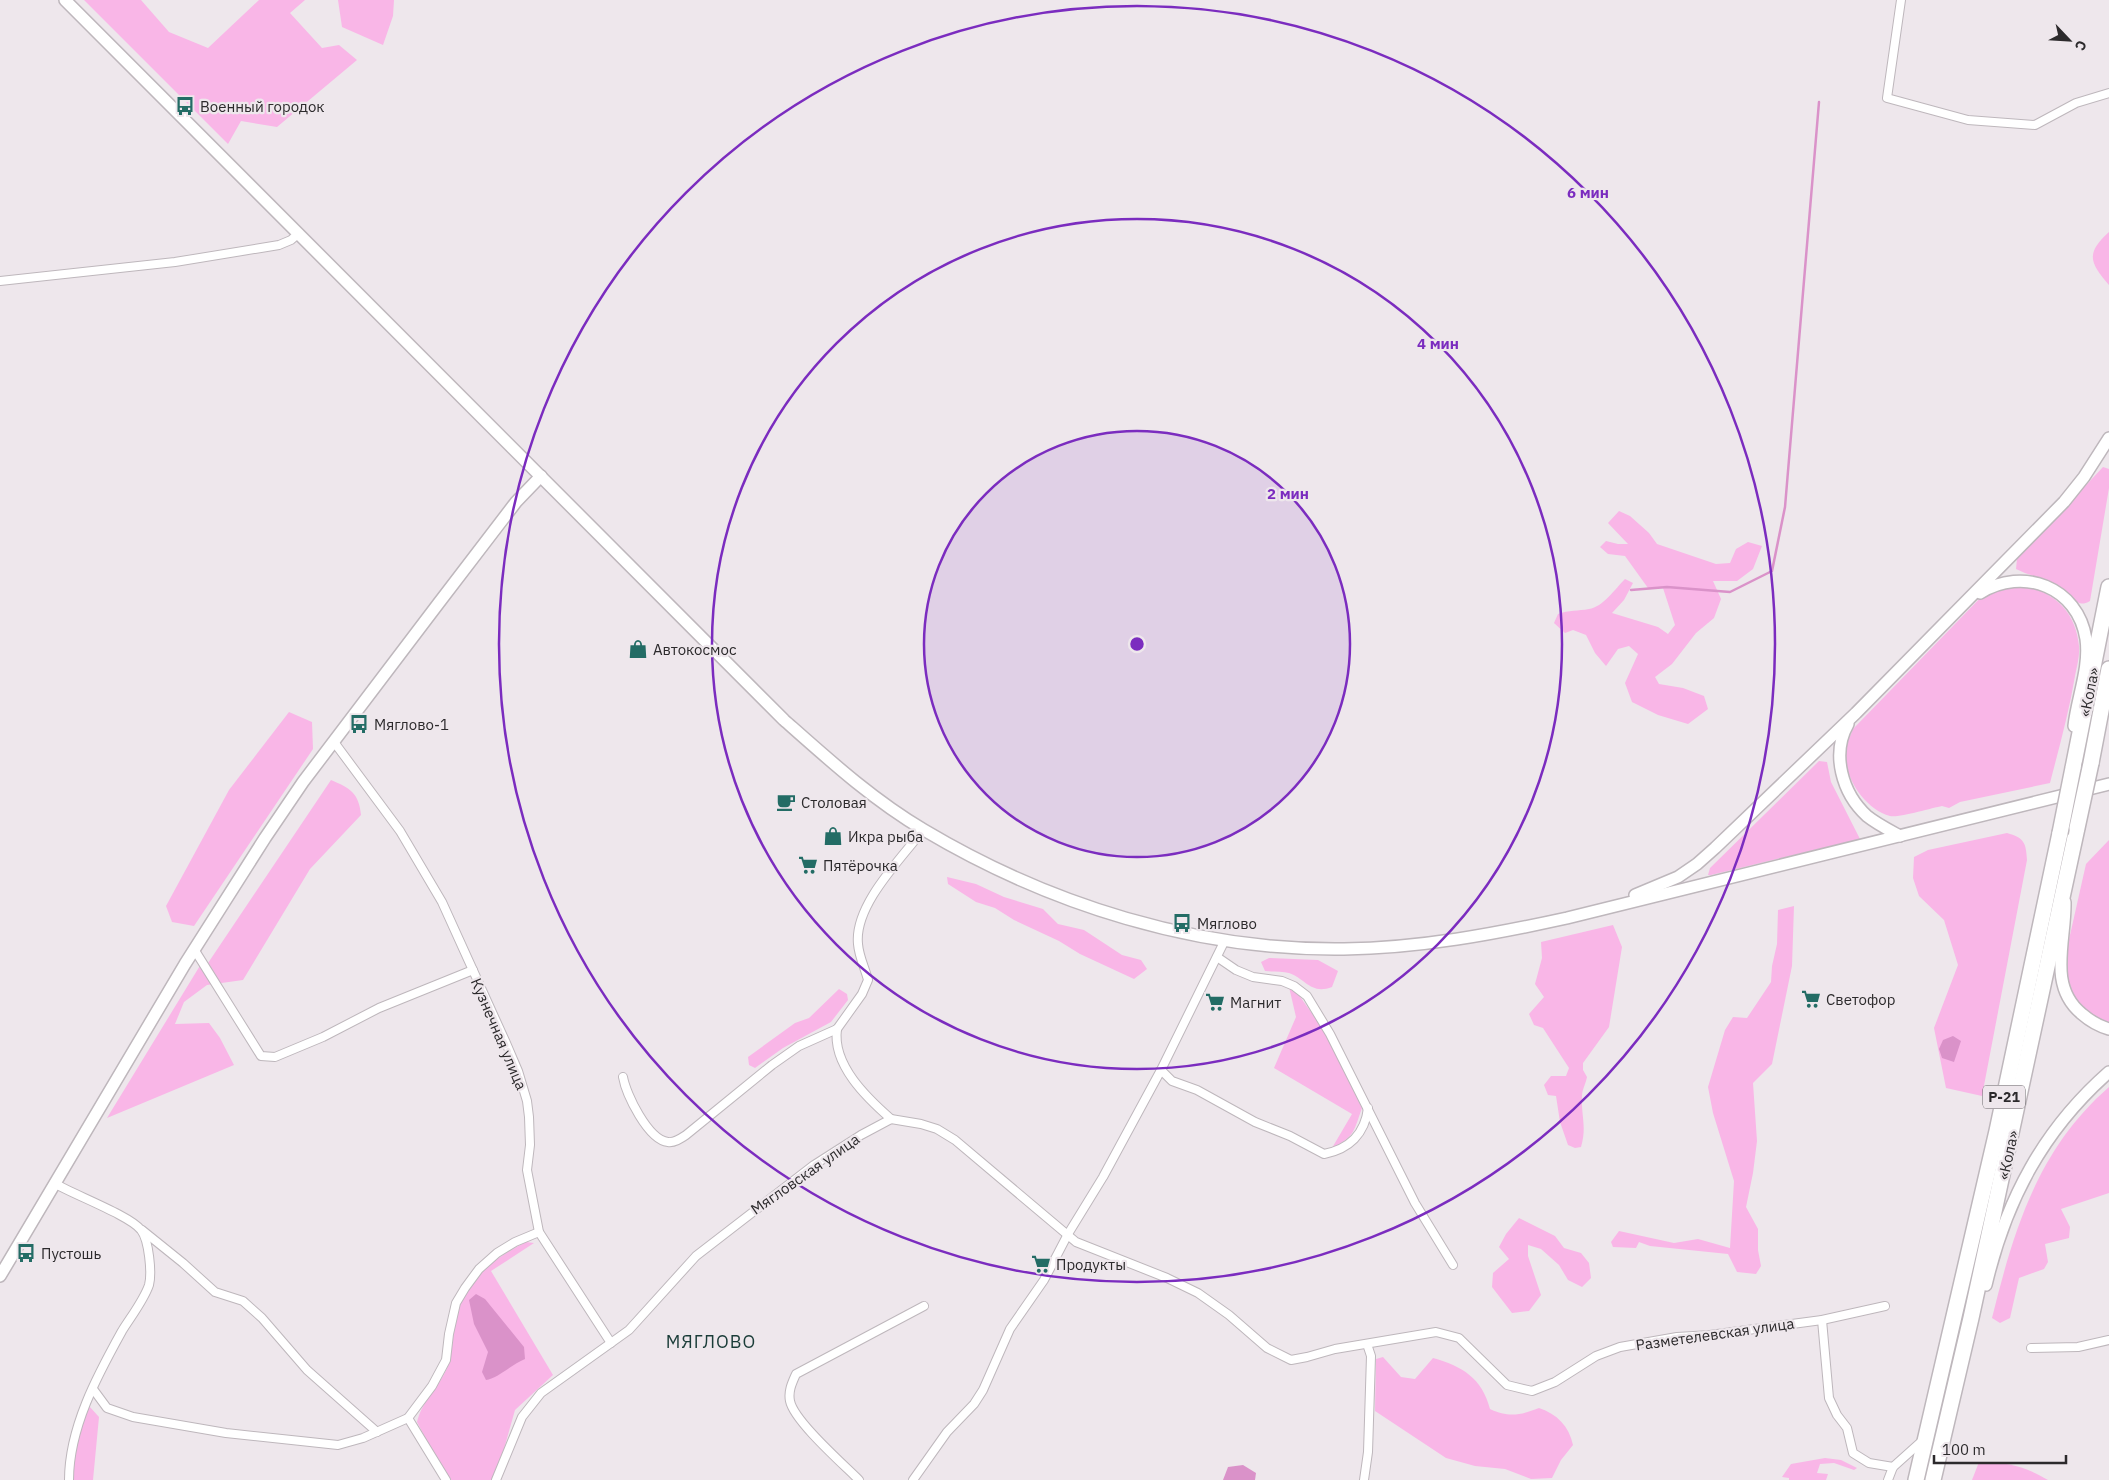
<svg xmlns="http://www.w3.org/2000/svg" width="2109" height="1480" font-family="'IBM Plex Sans',sans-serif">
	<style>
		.green { fill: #f9b6e7 }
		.water { fill: #da92c9 }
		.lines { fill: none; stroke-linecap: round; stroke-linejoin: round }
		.stream { stroke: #da92c9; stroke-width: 2.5 }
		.street-casing { stroke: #beb7bc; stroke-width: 10 }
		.secondary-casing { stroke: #beb7bc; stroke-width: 14 }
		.highway-casing { stroke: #beb7bc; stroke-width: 18 }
		.street { stroke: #fff; stroke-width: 8 }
		.secondary { stroke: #fff; stroke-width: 11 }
		.highway { stroke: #fff; stroke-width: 15 }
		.highway-bridge-casing { stroke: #beb7bc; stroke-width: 18; stroke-linecap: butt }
		.highway-bridge { stroke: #fff; stroke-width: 15 }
		.ring { fill: none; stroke: #7b2cbf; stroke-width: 2.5 }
		.labels { text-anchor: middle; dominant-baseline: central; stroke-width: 4.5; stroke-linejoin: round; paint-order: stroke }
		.shield { fill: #eee7ec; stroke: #666366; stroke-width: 1 }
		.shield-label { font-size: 14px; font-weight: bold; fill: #2c2a2c }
		.poi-label { font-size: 15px; fill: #2c2a2c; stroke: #eee7ec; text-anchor: start }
		.street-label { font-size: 15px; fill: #2c2a2c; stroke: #eee7ec }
		.quarter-label { font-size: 18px; letter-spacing: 1px; fill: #1a3c38; stroke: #eee7ec }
		.centre { fill: #7b2cbf; stroke: #eee7ec; stroke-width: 2.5 }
		.ring-label { font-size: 15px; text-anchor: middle; font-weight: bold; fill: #7b2cbf; stroke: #eee7ec; stroke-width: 4.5; stroke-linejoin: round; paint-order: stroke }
	</style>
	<rect width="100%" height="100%" fill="#eee7ec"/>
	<!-- green -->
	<g class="green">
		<path d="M84,0H141L169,32L208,48L259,0H305L290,13L322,48L339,45L357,60L277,127L241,121L228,144Z"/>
		<path d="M338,0H394L393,16L383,45L342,27Z"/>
		<path d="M2109,232V285C2089,262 2086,253 2109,232Z"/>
		<path d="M2103,467L2109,469V488L2090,601C2076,609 2074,596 2064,590C2049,579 2032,577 2016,569L2017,559Z"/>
		<path d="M1619,511L1630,516L1649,533L1657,544L1716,564L1730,563L1736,549L1748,542L1762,546L1753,569L1737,581H1713L1721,599L1714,618L1696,633L1672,664L1655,677L1659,684L1683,688L1704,696L1708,709L1688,724L1658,715L1632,702L1625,683L1638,654L1629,646L1618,649L1606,666L1595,653L1586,635L1573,630L1565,633L1554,623L1558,614C1569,610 1578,611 1589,609C1603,607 1615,589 1625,579L1633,583L1624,600L1612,613L1658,627L1668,634L1675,625L1663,588H1648L1625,556L1608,554L1600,547L1606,541L1618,544H1628L1608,523Z"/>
		<path d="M2009,585C2047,586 2075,606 2079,646C2080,655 2077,666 2075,676C2069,712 2059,748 2050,783L1960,802L1949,808L1942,806C1932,808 1898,818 1890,816C1864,809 1841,774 1846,747C1847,741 1851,735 1853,729L1986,592Z"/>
		<path d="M289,712L312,722L313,749L194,926L172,922L166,906L229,790Z"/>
		<path d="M1819,761L1827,762L1831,782L1860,839L1711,875H1708L1710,868Z"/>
		<path d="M331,780C350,788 359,793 361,815L310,869L243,980L207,985L184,1002L175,1024L209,1023L220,1038L234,1065L107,1118L201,964L206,966Z"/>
		<path d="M2007,833C2024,838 2026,842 2027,860L1982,1096L1946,1088L1934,1028L1958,965L1944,920L1919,896L1913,878L1914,857L1928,850Z"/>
		<path d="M2109,840V1022L2095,1018L2073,1000L2063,976L2068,944L2086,864Z"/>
		<path d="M947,877L976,884L1004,897L1043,909L1058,924L1084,930L1122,955L1141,960L1147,969L1134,979L1080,954L1059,941L1014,920L995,908L976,902L948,884Z"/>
		<path d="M1794,906L1792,966L1772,1064L1753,1083L1757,1141L1753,1173L1746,1207L1758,1229V1250L1761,1266L1756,1274L1737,1272L1728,1254L1650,1246L1639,1242L1636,1248L1613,1247L1611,1242L1619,1231L1674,1243L1698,1239L1730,1248L1734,1181L1713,1113L1708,1087L1725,1030L1733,1017L1747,1018L1771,982L1772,966L1777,944L1778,910Z"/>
		<path d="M1613,925L1622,947L1609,1027L1583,1063V1070L1587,1077C1586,1083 1582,1090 1582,1096C1581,1116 1587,1127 1581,1147L1575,1148L1568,1145L1560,1122L1556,1096L1548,1095L1544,1085L1551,1076H1566L1569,1068L1543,1028L1534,1025L1529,1014L1544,997L1535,984L1542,958L1541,942Z"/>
		<path d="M1269,958L1318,960L1338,971L1332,987C1311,995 1306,979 1289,973C1282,971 1272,972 1265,971L1261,962Z"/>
		<path d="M1289,987L1296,991L1326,1033L1362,1108C1354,1130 1355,1137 1332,1148L1352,1114L1274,1068L1296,1017Z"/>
		<path d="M839,989L847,994L848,1000L831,1022L783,1048L755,1068L749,1065L748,1057L795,1023L809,1018Z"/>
		<path d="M2109,1087V1193L2061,1209L2070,1227L2069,1238L2045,1244L2048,1262L2044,1269L2019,1278L2010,1318L2000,1323L1992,1318C2014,1229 2038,1149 2109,1087Z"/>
		<path d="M1519,1218L1555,1236L1564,1248L1581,1253L1589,1263L1591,1278L1582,1287L1568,1280L1559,1265L1541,1249L1528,1245V1256L1541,1295L1529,1311L1512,1313L1492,1287L1493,1273L1509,1259L1499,1247L1506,1234Z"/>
		<path d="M526,1242L534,1243L491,1271L553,1375L515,1410L502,1456L492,1480H451L438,1463L417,1422C422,1401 439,1387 447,1368C454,1351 452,1332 457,1315C466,1278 495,1258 526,1242Z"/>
		<path d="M1383,1357L1401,1377L1415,1379L1433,1358C1462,1366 1482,1378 1490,1409C1509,1418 1521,1415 1539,1408C1557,1414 1569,1426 1573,1445L1561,1460L1552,1478L1531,1479L1505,1469L1475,1466L1446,1458L1375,1411L1376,1359Z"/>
		<path d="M89,1406L99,1417L93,1480H73C66,1456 81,1429 89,1406Z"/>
		<path d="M1825,1458L1841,1460L1857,1468L1854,1470L1834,1463L1820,1464L1817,1473L1828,1474L1826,1480H1789V1478L1782,1477L1791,1464Z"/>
		<path d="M1979,1462C2007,1462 2024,1466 2048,1480H1972Z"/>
	</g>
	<!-- water -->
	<g class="water">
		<path d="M1953,1036L1961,1041L1954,1062L1942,1058L1939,1049L1943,1040Z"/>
		<path d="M476,1294L485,1299L524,1347L525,1359C512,1364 497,1379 486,1380L482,1372L488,1352L474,1324L469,1300Z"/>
		<path d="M1243,1465L1256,1473L1255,1480H1223L1228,1467Z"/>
	</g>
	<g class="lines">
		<!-- stream -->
		<path class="stream" d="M1631,590L1667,587L1730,592L1772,571L1785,507L1819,102"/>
		<!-- street casing -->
		<g class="street-casing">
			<g id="street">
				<path d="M1901,0L1887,98L1968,120L2035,125L2076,103L2109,93"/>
				<path d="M0,281L175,262L279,245L291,240L299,233"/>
				<path d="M334,742L400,831L442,902L506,1043L518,1071L527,1101L529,1117L530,1145L527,1170L539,1232L611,1343"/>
				<path d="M194,949L261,1056L275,1057L323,1037L379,1008L473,970"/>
				<path d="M1217,957L1236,970L1253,977L1282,981L1294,986L1307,996L1330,1034L1415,1203L1453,1265"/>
				<path d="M837,1029C832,1065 867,1098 891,1119"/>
				<path d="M1161,1070L1172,1081L1197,1090L1255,1122L1290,1136L1324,1154C1349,1149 1365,1134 1368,1108"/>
				<path d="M623,1077C626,1094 648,1140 668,1142C674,1143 680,1139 686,1135L772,1065L799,1046L837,1029L862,994L868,980C865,968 859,957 858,944C854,905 901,859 923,830"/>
				<path d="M54,1183C72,1194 131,1216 141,1230C149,1240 152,1273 149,1285C144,1300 130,1318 122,1331C97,1376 69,1428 69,1480"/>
				<path d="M142,1230L183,1263L215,1292L243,1301L262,1318L307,1370L377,1432"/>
				<path d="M1822,1320L1829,1398L1837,1415L1847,1428L1853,1453L1869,1463L1893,1467"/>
				<path d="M2031,1348L2078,1347L2109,1340"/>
				<path d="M93,1389L107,1408L133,1417L226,1433L338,1445L363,1438L408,1418L432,1386L446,1360L449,1334L456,1303L465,1288L479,1269L497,1253L515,1242L539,1232"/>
				<path d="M408,1418L446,1480"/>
				<path d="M496,1480L522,1417L541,1393L629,1330L696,1256L814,1165L861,1135L891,1119L921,1124L937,1129L955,1140L1076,1242L1167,1278L1198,1293L1229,1315L1267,1348L1291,1360L1307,1357L1335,1349L1436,1332L1459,1338L1507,1385L1532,1391L1555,1382L1596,1356L1620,1347L1677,1337L1710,1335L1822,1320L1885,1306"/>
				<path d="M859,1480C843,1464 794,1421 790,1401C788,1391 792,1383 796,1374L924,1306"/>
				<path d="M913,1480L947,1432L974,1404L983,1390L1010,1329L1044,1280L1068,1234L1103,1177L1161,1070L1225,940"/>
				<path d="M1364,1480L1368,1452L1371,1356L1367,1344"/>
				<path d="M1888,1480L1893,1467L1922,1441"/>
			</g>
		</g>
		<!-- secondary casing -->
		<g class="secondary-casing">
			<g id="secondary">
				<path d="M65,0L784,720C828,759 873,800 924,830C1050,905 1197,951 1344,949C1420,948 1494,934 1567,918L2109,784"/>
				<path d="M1980,593C2023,566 2078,587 2086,639C2090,668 2077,698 2074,726"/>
				<path d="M1848,724C1831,754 1842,793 1867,816C1877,824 1889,830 1900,836"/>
				<path d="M1635,895L1678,877L1697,864L1715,848L1856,713L2064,502L2084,477L2109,438"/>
				<path d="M2065,902C2066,940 2047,986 2082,1014C2090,1021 2099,1026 2109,1029"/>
				<path d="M0,1276L185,964L265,838L303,782L438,604L516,502L541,476"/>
				<path d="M1986,1285C2006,1200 2043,1130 2109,1072"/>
			</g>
		</g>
		<!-- highway casing -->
		<g class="highway-casing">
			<g id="highway">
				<path d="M2091,763L2109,669"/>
				<path d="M2073,768L2109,587"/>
				<path d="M1916,1480L1997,1131L2060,833"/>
				<path d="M1933,1480L1971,1318L2077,828"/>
			</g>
		</g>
		<!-- street -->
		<use href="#street" class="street"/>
		<!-- secondary -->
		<use href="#secondary" class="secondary"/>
		<!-- highway -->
		<use href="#highway" class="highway"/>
		<!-- highway-bridge casing -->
		<g class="highway-bridge-casing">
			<g id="highway-bridge">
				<path d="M2077,828L2091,763"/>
				<path d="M2060,833L2073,768"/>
			</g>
		</g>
		<!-- highway-bridge -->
		<use href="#highway-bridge" class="highway-bridge"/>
	</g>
	<!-- distance rings -->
	<circle cx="1137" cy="644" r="213" fill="#7b2cbf" fill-opacity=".12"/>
	<g class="ring">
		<circle cx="1137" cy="644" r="213"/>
		<circle cx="1137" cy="644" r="425"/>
		<circle cx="1137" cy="644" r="638"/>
	</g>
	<!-- icons -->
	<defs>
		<g id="bus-bare" transform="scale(1.5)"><path d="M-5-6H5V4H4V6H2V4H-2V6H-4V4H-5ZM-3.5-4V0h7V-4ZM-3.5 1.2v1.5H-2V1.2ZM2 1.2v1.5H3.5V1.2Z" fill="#236c65" stroke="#eee7ec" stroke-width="2.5" paint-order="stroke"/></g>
		<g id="shop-bare" transform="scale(1.5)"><path d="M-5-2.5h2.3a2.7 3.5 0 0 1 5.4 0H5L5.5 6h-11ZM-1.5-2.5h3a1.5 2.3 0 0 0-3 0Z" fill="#236c65" stroke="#eee7ec" stroke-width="2.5" paint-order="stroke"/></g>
		<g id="cafe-bare" transform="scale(1.5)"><path d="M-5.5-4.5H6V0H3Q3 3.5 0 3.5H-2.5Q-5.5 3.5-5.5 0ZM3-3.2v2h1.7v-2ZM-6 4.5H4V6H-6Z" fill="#236c65" stroke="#eee7ec" stroke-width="2.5" paint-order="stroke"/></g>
		<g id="supermarket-bare" transform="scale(1.5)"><path d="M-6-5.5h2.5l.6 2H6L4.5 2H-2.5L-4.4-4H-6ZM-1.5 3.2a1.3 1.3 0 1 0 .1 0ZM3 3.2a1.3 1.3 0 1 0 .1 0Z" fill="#236c65" stroke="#eee7ec" stroke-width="2.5" paint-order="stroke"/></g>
	</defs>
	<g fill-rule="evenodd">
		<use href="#bus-bare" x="185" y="106"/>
		<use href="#shop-bare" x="638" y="649"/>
		<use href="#bus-bare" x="359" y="724"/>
		<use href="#cafe-bare" x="786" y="802"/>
		<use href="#shop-bare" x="833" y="836"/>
		<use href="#supermarket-bare" x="808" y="865"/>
		<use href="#bus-bare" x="1182" y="923"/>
		<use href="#supermarket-bare" x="1811" y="999"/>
		<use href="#supermarket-bare" x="1215" y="1002"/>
		<use href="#bus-bare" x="26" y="1253"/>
		<use href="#supermarket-bare" x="1041" y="1264"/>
	</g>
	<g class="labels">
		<!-- shield labels -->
		<rect class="shield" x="1983" y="1085.5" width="42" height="23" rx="4"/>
		<g class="shield-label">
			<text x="2004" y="1097">Р-21</text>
		</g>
		<!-- poi labels -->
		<g class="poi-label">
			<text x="200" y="106">Военный городок</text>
			<text x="653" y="649">Автокосмос</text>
			<text x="374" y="724">Мяглово-1</text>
			<text x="801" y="802">Столовая</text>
			<text x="848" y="836">Икра рыба</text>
			<text x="823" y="865">Пятёрочка</text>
			<text x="1197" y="923">Мяглово</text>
			<text x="1826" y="999">Светофор</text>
			<text x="1230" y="1002">Магнит</text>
			<text x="41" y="1253">Пустошь</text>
			<text x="1056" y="1264">Продукты</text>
		</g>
		<!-- street labels -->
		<g class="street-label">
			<text transform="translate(2089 692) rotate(-79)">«Кола»</text>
			<text transform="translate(499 1034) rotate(67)">Кузнечная улица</text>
			<text transform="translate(2008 1155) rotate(-78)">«Кола»</text>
			<text transform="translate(805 1174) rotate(-35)">Мягловская улица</text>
			<text transform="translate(1715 1334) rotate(-8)">Разметелевская улица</text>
		</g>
		<!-- quarter labels -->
		<g class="quarter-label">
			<text x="711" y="1341">МЯГЛОВО</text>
		</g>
	</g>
	<circle cx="1137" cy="644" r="8" class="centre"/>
	<g class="ring-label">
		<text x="1588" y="198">6 мин</text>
		<text x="1438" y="349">4 мин</text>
		<text x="1288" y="499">2 мин</text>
	</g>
	<!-- north arrow -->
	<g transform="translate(2069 40) rotate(115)" stroke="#eee7ec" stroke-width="4" paint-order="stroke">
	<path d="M0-4L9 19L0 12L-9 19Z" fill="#2c2a2c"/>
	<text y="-8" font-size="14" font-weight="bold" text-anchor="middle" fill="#2c2a2c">С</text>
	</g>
	<!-- scale -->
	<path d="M1934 1455v8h132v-8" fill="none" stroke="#2c2a2c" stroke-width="2.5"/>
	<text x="1942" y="1455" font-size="15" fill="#2c2a2c" stroke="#eee7ec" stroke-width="4" paint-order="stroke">100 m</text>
</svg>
